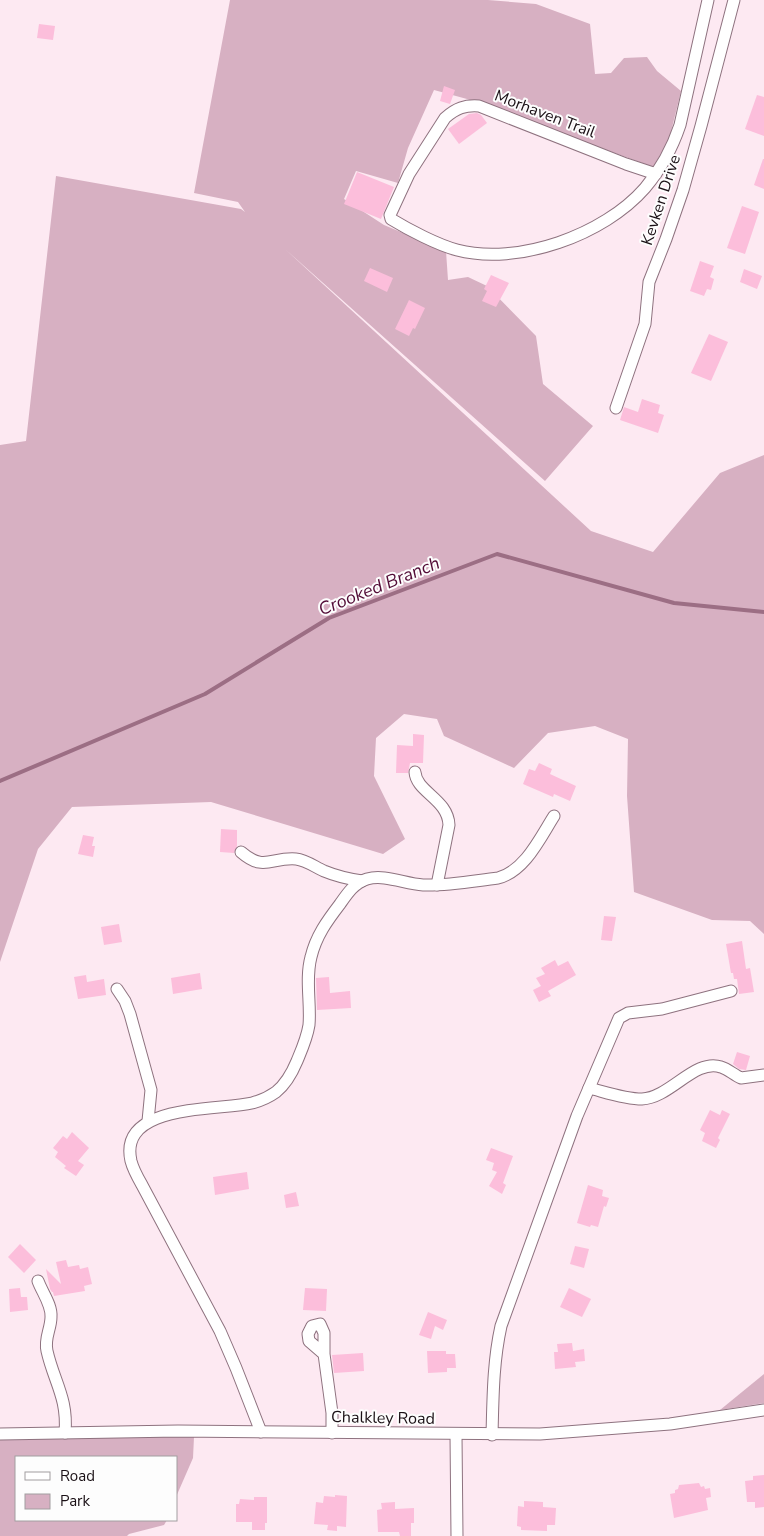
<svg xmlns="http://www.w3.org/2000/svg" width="764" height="1536" font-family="'Nunito Sans',sans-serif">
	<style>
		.green { fill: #d7b0c2 }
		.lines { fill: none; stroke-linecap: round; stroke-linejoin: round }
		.stream { stroke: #9c6e84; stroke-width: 4 }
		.building { fill: #fcbedb }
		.minor-casing { stroke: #8e727f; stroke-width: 13 }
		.minor { stroke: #fff; stroke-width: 11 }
		.labels { text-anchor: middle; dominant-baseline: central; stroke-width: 4; stroke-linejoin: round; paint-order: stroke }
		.street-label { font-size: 16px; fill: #1a1015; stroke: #fdfdfd }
		.water-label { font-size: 18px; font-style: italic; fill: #520b36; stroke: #fdfdfd }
	</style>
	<rect width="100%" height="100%" fill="#fde9f2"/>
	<!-- green -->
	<g class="green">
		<path d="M230,0H488L536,4L590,24L595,74L611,73L624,58L647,57L657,71L681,91L669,140L653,167L467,99L434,90L408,148L398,183L356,171L344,199L384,225L446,251L448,280L468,277L487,286L536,336L543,384L593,426L545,481L285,249L591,531L653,552L720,473L764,455V934L750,921L712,920L634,892L627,796L628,739L595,726L548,733L514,768L444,736L437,719L404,714L376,738L374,776L405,839L383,854L211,802L72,807L38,849L0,962V445L26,441L56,176L241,209L245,212L238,202L194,193Z"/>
		<path d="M764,1374V1403L720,1410Z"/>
		<path d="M98,1437H194L193,1458L176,1497V1457H16V1520H167L164,1525L129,1534L127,1536H0V1439Z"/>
	</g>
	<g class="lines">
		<!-- stream -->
		<path class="stream" d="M0,781L205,694L329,618L497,554L674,603L764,612"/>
	</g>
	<!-- building -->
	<g class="building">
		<path d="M39,24L55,26L53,40L37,38Z"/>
		<path d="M444,86L455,90L450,104L440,101Z"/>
		<path d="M757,95L764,97V136L745,129Z"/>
		<path d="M477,113L481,115L487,123L459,144L448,129L469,114Z"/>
		<path d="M763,159H764V189L754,185Z"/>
		<path d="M357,172L394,187L381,219L344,204Z"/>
		<path d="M742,206L759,212L745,254L727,248Z"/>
		<path d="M700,261L714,266L710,277L714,279L711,290L707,289L704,296L690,291Z"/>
		<path d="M370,268L393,278L387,292L364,281Z"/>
		<path d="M744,269L762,276L757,289L740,282Z"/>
		<path d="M491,275L509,283L496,307L482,301L487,291L484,289Z"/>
		<path d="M409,300L425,308L415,329L413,328L409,336L395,329Z"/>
		<path d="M709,334L728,342L711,381L691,373Z"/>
		<path d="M642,399L660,405L658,413L664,415L658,433L620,420L624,407L638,412Z"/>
		<path d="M413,734L424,735L423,763H410L408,773H396L397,745L413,746Z"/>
		<path d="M539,763L552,769L550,774L576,786L570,801L554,794L553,797L523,784L529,769L535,771Z"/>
		<path d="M221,829L237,830V846L234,853L220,852Z"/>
		<path d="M83,835L94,837L92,846H95L93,857L78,854Z"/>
		<path d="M604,916L616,917L612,941L601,940Z"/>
		<path d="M119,924L122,942L104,945L101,927Z"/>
		<path d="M742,941L746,969L750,968L754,992L739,994L737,979H734L733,973H731L726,944Z"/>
		<path d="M555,960L558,966L568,961L576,975L548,991L551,996L539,1002L533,990L541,986L536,978L545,974L541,968Z"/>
		<path d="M200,973L202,989L173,994L171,978Z"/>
		<path d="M86,975L87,982L104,979L106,995L78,999L74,977Z"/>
		<path d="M329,977L330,993L350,991L351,1008L317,1010L316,978Z"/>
		<path d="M737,1052L750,1056L746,1070L739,1069L733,1064Z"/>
		<path d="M710,1110L720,1115L722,1110L730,1114L718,1138L720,1140L716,1148L702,1141L705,1133L700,1130Z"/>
		<path d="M72,1132L89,1148L78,1161L84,1165L76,1176L64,1168L66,1166L55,1157L58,1152L53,1148L63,1136L67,1139Z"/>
		<path d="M491,1148L513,1156L503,1183L506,1185L502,1194L489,1186L497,1172L492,1170L494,1163L486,1160Z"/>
		<path d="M247,1172L249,1189L215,1195L213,1177Z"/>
		<path d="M588,1185L603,1190L602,1196L609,1198L606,1207L604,1206L598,1227L591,1225L590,1227L577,1223Z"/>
		<path d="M296,1192L299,1206L286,1208L284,1195Z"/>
		<path d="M20,1244L36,1260L24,1273L8,1257Z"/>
		<path d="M575,1246L589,1249L584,1268L570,1264Z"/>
		<path d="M66,1260L68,1267L79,1265L80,1269L88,1267L92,1284L84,1286L85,1291L54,1296L53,1292H52L50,1289L46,1269L61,1284L56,1262Z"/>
		<path d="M20,1288L21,1297H27L28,1310L10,1312L9,1289Z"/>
		<path d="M305,1288L327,1289L326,1311L303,1310Z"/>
		<path d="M569,1288L591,1299L582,1317L560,1307Z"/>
		<path d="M428,1312L447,1320L443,1330L435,1326L431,1339L419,1335Z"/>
		<path d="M572,1343L573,1351L584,1349L585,1361L575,1362L576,1367L555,1369L554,1352H558L557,1344Z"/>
		<path d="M427,1351H446V1354H455L456,1368H447V1372L428,1373Z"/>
		<path d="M363,1353L364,1371L334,1373L332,1355Z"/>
		<path d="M764,1475V1507L755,1508V1502H747L745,1481L753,1480V1476Z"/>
		<path d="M699,1483L701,1487L704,1486L705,1489L710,1488L711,1497L706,1498L708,1510L674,1518L670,1494L675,1493V1490L678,1489L679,1485Z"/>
		<path d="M335,1495L347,1496L346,1527L337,1526V1531L327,1530L328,1525L314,1524L316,1502L323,1503L324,1496L335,1497Z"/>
		<path d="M254,1497H267V1523H265V1530H252V1522H236V1504H239L240,1499L254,1500Z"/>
		<path d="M524,1501L543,1502V1507L556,1508L555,1525H547V1531L521,1530V1527L517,1526L518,1506L524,1507Z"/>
		<path d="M395,1502V1509L414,1508V1523H411V1536H400L399,1532H378L377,1510L382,1509L381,1503Z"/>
	</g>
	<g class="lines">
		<!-- minor casing -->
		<g class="minor-casing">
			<g id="minor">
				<path d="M656,174L626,164L479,106C465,105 456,108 445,118L409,174L390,215L391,219C409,230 438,245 457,250C518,266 604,235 645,188C661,169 672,149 680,125L708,0"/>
				<path d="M616,408L645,324L649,282L666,239L683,190L701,126L734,0"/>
				<path d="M415,772C416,792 448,799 449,825L437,885"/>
				<path d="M241,852C264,872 271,857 296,859C306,860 315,867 324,871C336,876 349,879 362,881"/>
				<path d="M117,989L125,1001L130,1014L151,1090L148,1121"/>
				<path d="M589,1088C605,1092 625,1099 642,1099C670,1098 695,1058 721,1067C728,1069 734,1075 741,1078L764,1075"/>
				<path d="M38,1281C42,1292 52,1305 51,1317C51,1329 44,1338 47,1351C54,1382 68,1398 65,1433"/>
				<path d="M324,1354V1333L320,1324L312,1326L308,1334L309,1341L324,1354L332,1413V1433"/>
				<path d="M261,1432L236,1368L220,1331L142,1185C138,1178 133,1169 131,1161C118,1103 218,1111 252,1103C260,1101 269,1097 276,1092C286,1084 292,1073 297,1061C302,1049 307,1038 309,1025C311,1003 305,979 311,957C316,936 327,921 340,904C347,894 354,883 367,879C385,874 405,884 423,885C448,886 473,881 498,878C525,871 540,838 554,816"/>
				<path d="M0,1434L178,1431L540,1434L670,1424L764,1410"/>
				<path d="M456,1435L457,1536"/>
				<path d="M492,1435C493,1398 493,1362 501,1326L577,1116L619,1018L628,1013L662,1009L731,991"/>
			</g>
		</g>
		<!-- minor -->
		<use href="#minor" class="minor"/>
	</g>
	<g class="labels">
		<!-- street labels -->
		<g class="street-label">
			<text transform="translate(545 114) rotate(21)">Morhaven Trail</text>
			<text transform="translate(661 200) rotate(-72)">Kevken Drive</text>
			<text transform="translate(383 1418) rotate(1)">Chalkley Road</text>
		</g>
		<!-- water labels -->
		<g class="water-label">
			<text transform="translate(379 586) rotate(-22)">Crooked Branch</text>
		</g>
	</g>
	<!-- legend -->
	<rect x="15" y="1456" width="162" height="65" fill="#fdfdfd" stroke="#a29ea0"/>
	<rect x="25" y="1472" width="25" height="8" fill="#ffffff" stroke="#a29ea0"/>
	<text x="60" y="1481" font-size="15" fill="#1a1015">Road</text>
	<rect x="25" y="1494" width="25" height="15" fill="#d7b0c2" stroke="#a29ea0"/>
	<text x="60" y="1506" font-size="15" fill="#1a1015">Park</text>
</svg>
